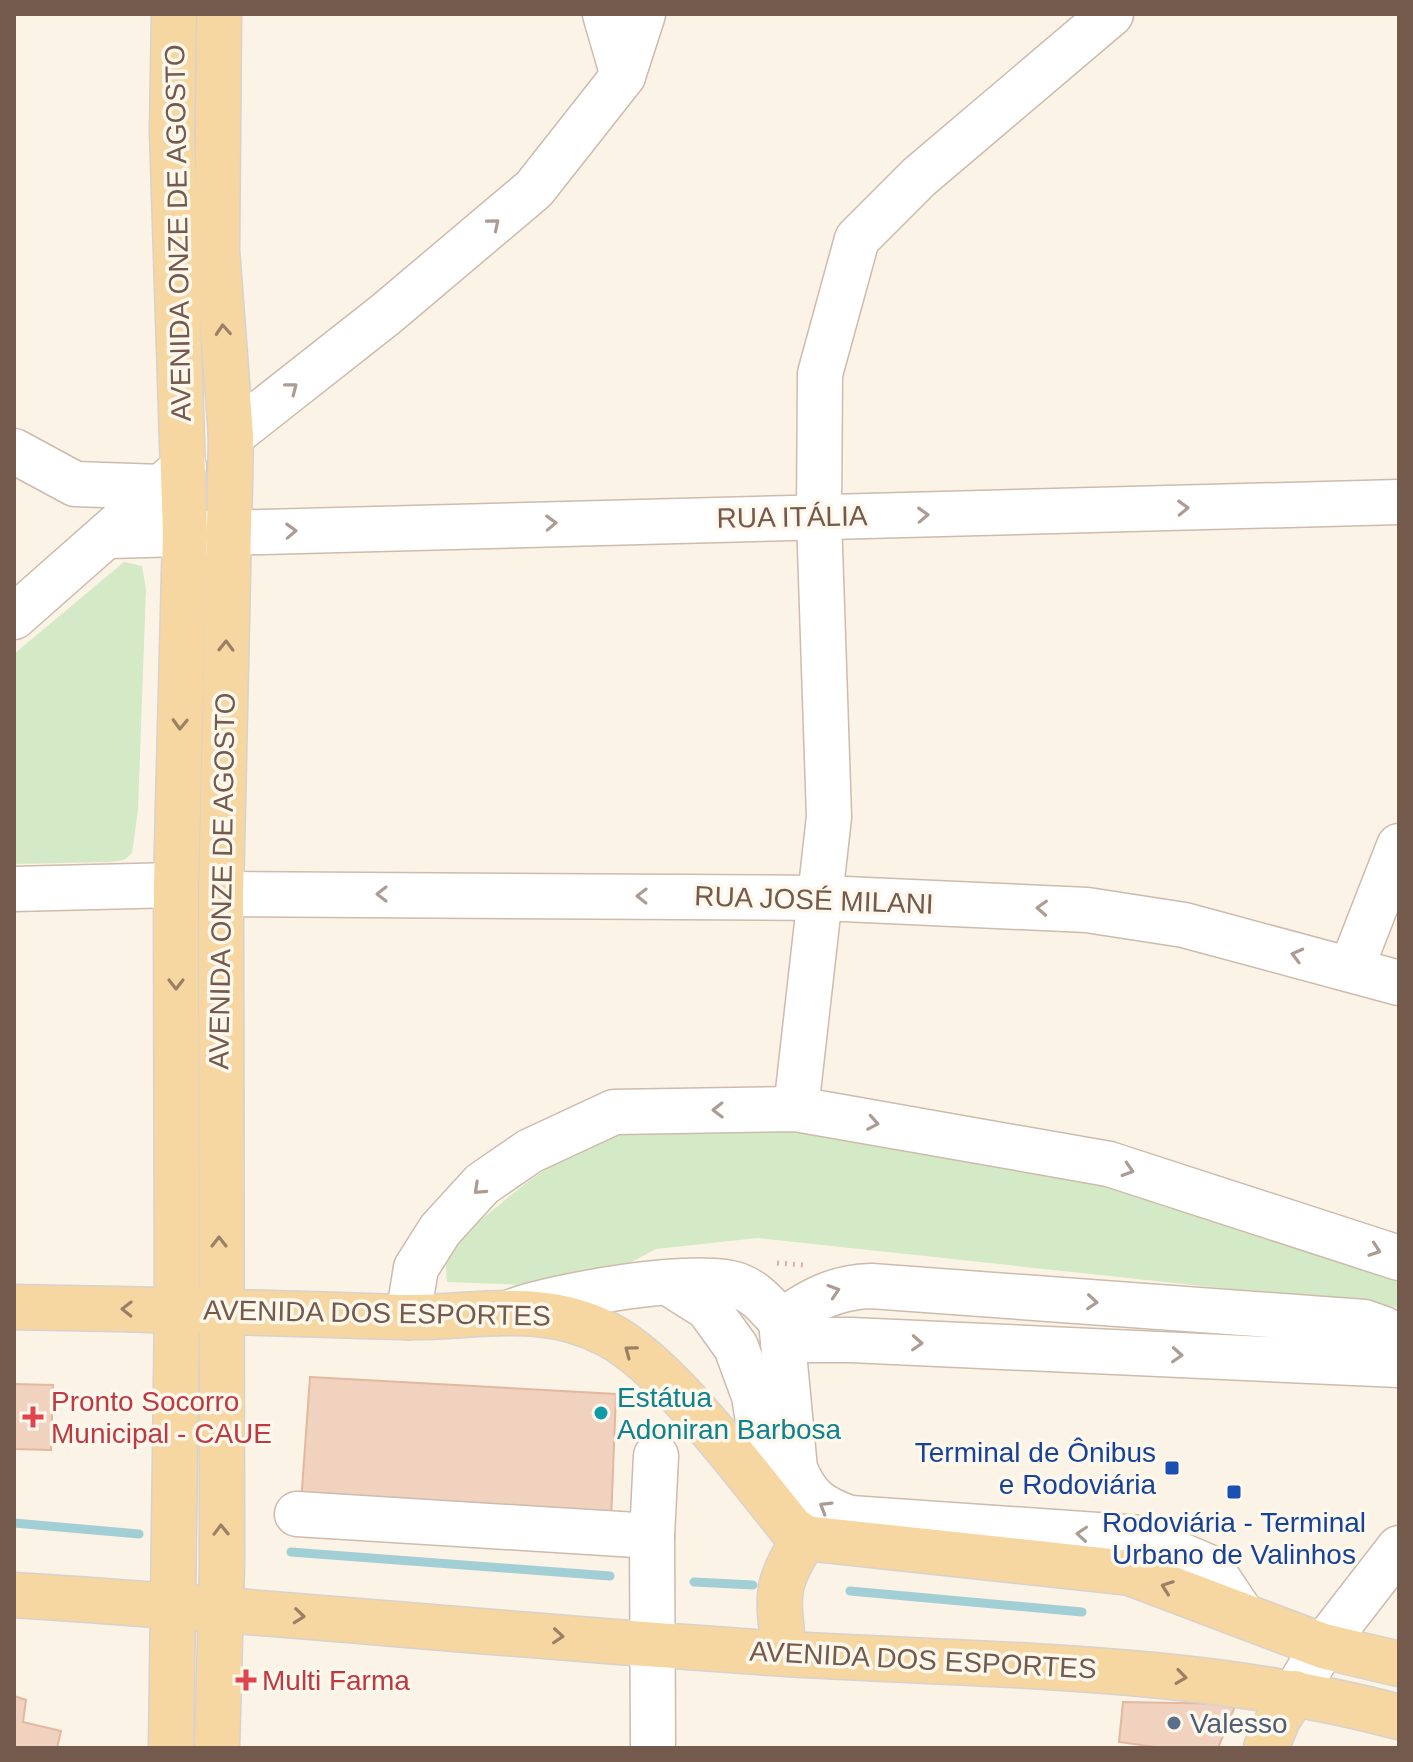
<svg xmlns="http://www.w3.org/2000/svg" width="1413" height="1762" font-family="Arial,sans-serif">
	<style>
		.green { fill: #d4e9c5 }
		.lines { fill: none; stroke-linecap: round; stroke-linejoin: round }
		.stream { stroke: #a2ced6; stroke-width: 9 }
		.building { fill: #f0d2bf; stroke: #e2b8a0; stroke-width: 2 }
		.minor-casing { stroke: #cdbbad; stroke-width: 47 }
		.major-casing { stroke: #d8d1cd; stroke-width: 47 }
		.path { stroke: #d5b5a2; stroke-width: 5; stroke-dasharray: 2 6; stroke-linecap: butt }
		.minor { stroke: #fff; stroke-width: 44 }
		.major { stroke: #f7d7a1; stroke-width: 44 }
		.oneway { stroke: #ac9c94 }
		.oneway2 { stroke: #9b8066 }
		.culture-dot { fill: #0f9aa8; stroke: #fef7ec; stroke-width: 3 }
		.health-dot { fill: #e0444e; stroke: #fef7ec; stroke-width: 3 }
		.transit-dot { fill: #1a4fb4; stroke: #fef7ec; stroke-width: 3 }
		.service-dot { fill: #5c6f8a; stroke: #fef7ec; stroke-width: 3 }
		.labels { text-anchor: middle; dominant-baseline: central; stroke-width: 7; stroke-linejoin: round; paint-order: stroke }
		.street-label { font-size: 28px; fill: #745a4c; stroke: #fef7ec }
		.culture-label { font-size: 28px; fill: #0d838f; stroke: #fef7ec; text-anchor: start }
		.health-label { font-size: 28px; fill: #be3a42; stroke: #fef7ec; text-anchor: start }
		.transit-label { font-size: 28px; fill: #164399; stroke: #fef7ec; text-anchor: end }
		.service-label { font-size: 28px; fill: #4e5e75; stroke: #fef7ec; text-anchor: start }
	</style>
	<rect width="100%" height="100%" fill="#fbf3e6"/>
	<!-- green -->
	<g class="green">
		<path d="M124,562L142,566L146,589L138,810L132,853L124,860L111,862L14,864V654Z"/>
		<path d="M762,1120L1069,1174L1399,1278V1312L1396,1307L758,1238L656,1249L584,1287L447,1282L445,1250C504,1202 563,1143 639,1126C675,1118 725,1122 762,1120Z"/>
	</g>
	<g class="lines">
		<!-- stream -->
		<g class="stream">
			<path d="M14,1523L139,1534"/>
			<path d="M291,1552L610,1576"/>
			<path d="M694,1582L753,1585"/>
			<path d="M850,1591L1082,1612"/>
		</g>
	</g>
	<!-- building -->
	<g class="building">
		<path d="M310,1377L616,1394L611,1521L301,1503Z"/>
		<path d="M14,1384L53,1385L51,1450L14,1449Z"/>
		<path d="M14,1696L26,1700L23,1722L61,1731L57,1748H14Z"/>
		<path d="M1123,1702L1236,1704L1218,1748H1162L1119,1742Z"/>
	</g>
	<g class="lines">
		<!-- minor casing -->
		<g class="minor-casing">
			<g id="minor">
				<path d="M605,14L623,76"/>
				<path d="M231,436L386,314L534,189L623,76L643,14"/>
				<path d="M14,451L75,484L161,487"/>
				<path d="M108,536L1399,502"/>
				<path d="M14,617L184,467"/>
				<path d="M14,889L176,885"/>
				<path d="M221,894L822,898L1087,910L1184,925L1399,983"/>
				<path d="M1351,969L1399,846"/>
				<path d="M796,1109L829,817L819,518L820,374L857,239L919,177L1111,14"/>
				<path d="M670,1284L708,1308L736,1347L754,1396L762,1446L782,1503"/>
				<path d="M511,1312C551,1296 701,1269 740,1286C757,1293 769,1308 781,1321"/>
				<path d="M408,1317L416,1268L440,1230L482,1184L530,1151L614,1112L796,1109L1109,1164L1399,1258"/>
				<path d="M783,1340H851L1399,1365"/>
				<path d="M297,1514L652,1536"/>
				<path d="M1241,1613L1211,1568L1141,1538L850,1518C820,1508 807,1498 795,1469L781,1321C811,1301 834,1287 871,1286L1364,1322L1384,1329L1399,1341"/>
				<path d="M1295,1693L1323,1646L1399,1548"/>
				<path d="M653,1748L652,1536L656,1456"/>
			</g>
		</g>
		<!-- major casing -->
		<g class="major-casing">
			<g id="major">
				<path d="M14,1307C143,1309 272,1313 401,1317C475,1319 539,1298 609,1335C669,1367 746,1473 791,1528L805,1538L1130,1573L1323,1646L1399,1664"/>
				<path d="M14,1595C272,1611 530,1638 788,1654C992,1666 1200,1664 1399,1717"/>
				<path d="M784,1653C779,1597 772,1588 805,1538"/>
				<path d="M171,1748L177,1309L176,885L185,534L172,131L174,14"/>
				<path d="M217,1748L222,1565L221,894L231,436L217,250L219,14"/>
				<path d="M1266,1748L1279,1717L1295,1693"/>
			</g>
		</g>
		<!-- path -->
		<path class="path" d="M777,1263L803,1265"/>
		<!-- minor -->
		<use href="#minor" class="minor"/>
		<!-- major -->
		<use href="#major" class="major"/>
	</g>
	<!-- one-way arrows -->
	<defs><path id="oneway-chevron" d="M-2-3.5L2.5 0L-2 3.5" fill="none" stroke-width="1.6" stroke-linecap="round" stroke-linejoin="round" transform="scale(2)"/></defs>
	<g class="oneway">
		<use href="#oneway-chevron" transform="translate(494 224) rotate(-40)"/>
		<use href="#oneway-chevron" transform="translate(292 388) rotate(-38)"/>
		<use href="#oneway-chevron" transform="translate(1183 508) rotate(-2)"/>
		<use href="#oneway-chevron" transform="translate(923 515) rotate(-2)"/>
		<use href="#oneway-chevron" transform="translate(551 523) rotate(-2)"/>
		<use href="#oneway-chevron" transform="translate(291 531) rotate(-2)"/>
		<use href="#oneway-chevron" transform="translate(382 894) rotate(-180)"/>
		<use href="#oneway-chevron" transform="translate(642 896) rotate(-179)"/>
		<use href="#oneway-chevron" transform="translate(1042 908) rotate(-177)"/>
		<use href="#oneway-chevron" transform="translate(1297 955) rotate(-165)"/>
		<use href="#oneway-chevron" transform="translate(718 1110) rotate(179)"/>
		<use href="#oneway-chevron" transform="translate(873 1123) rotate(10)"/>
		<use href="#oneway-chevron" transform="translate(1128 1170) rotate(17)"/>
		<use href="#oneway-chevron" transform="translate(479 1189) rotate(137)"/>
		<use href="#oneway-chevron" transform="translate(1375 1250) rotate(19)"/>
		<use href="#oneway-chevron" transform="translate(834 1291) rotate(-18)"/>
		<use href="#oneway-chevron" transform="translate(1092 1302) rotate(4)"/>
		<use href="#oneway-chevron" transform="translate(917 1343) rotate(3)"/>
		<use href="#oneway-chevron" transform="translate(1177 1355) rotate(3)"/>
		<use href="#oneway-chevron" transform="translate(825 1507) rotate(-149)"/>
		<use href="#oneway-chevron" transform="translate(1082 1534) rotate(-176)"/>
	</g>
	<g class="oneway2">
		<use href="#oneway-chevron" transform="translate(223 330) rotate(-94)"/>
		<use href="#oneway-chevron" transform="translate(226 646) rotate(-89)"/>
		<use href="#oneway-chevron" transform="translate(180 724) rotate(92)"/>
		<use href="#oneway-chevron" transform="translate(176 984) rotate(90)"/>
		<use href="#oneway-chevron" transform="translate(219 1242) rotate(-90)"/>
		<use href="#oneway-chevron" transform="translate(127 1309) rotate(-179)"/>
		<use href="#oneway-chevron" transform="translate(630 1351) rotate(-143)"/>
		<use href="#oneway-chevron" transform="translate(221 1530) rotate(-91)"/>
		<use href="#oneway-chevron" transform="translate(1167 1587) rotate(-160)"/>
		<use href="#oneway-chevron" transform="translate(299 1616) rotate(6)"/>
		<use href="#oneway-chevron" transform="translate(558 1636) rotate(4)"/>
		<use href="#oneway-chevron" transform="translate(1181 1677) rotate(8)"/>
	</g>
	<!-- markers -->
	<circle class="culture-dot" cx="601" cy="1413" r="8"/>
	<g class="health-dot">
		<path d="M29 1405h8v8h8v8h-8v8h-8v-8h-8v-8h8z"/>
		<path d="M242 1668h8v8h8v8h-8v8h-8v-8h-8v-8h8z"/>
	</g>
	<g class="transit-dot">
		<rect x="1164" y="1460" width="16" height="16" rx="4"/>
		<rect x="1226" y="1484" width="16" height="16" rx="4"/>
	</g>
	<circle class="service-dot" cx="1174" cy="1723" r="8"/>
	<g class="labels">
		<!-- street labels -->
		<g class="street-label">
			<text transform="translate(178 233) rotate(-91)">AVENIDA ONZE DE AGOSTO</text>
			<text transform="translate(792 517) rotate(-1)">RUA ITÁLIA</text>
			<text transform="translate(222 881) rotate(-89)">AVENIDA ONZE DE AGOSTO</text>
			<text transform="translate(814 900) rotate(2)">RUA JOSÉ MILANI</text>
			<text transform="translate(377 1313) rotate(1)">AVENIDA DOS ESPORTES</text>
			<text transform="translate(923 1660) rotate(3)">AVENIDA DOS ESPORTES</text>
		</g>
		<!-- culture labels -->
		<g class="culture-label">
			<text x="617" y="1397">Estátua<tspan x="617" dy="32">Adoniran Barbosa</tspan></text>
		</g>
		<!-- health labels -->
		<g class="health-label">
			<text x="51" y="1401">Pronto Socorro<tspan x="51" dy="32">Municipal - CAUE</tspan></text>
			<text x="262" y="1680">Multi Farma</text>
		</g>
		<!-- transit labels -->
		<g class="transit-label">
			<text x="1156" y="1452">Terminal de Ônibus<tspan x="1156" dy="32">e Rodoviária</tspan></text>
			<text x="1234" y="1522" text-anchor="middle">Rodoviária - Terminal<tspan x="1234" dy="32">Urbano de Valinhos</tspan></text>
		</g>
		<!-- service labels -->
		<g class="service-label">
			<text x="1190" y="1723">Valesso</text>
		</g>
	</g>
	<!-- border -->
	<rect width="1413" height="1762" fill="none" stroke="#745a4c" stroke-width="32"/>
</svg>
